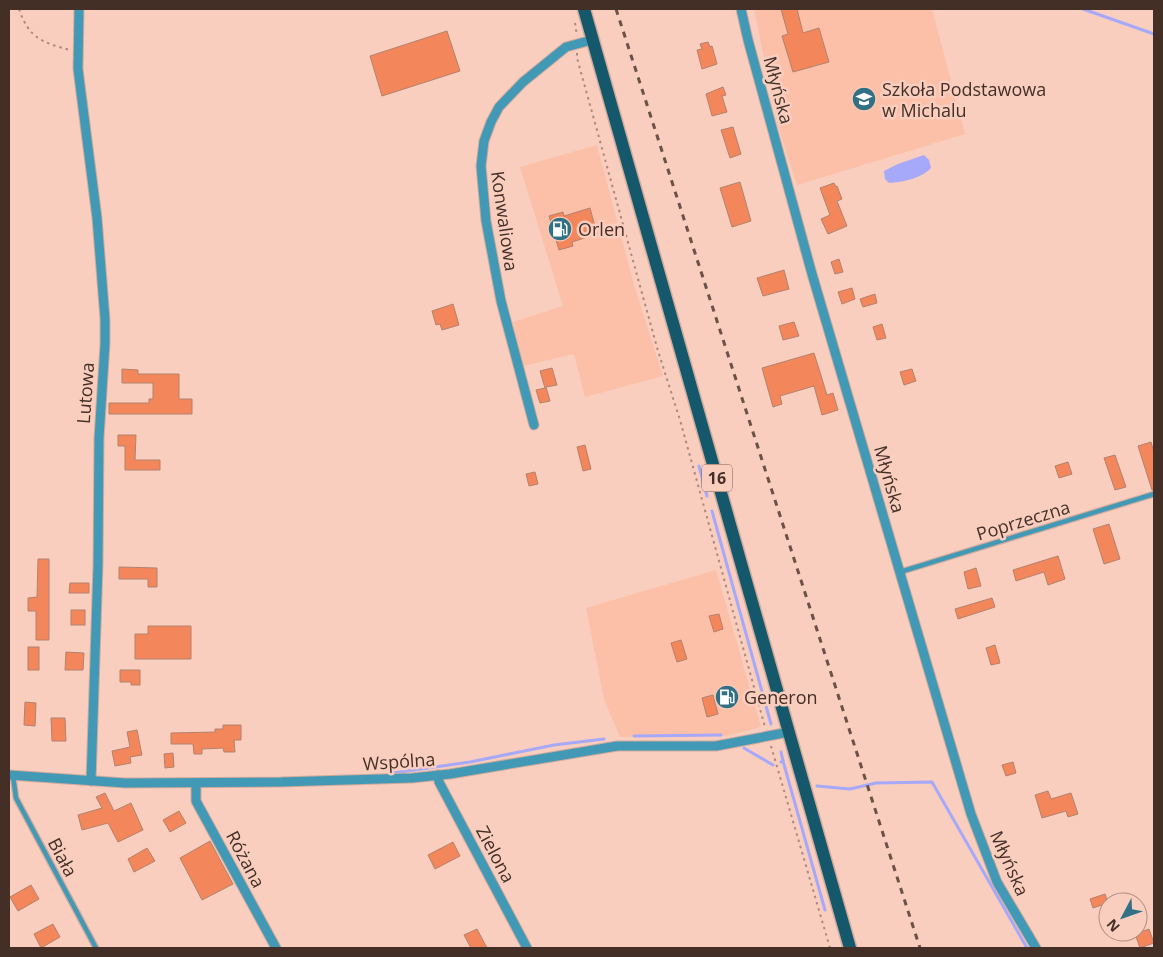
<svg xmlns="http://www.w3.org/2000/svg" width="1163" height="957" font-family="'Open Sans',sans-serif">
	<style>
		.built { fill: #fcbfa8 }
		.water { fill: #a6a8fa }
		.lines { fill: none; stroke-linecap: round; stroke-linejoin: round }
		.stream { stroke: #a6a8fa; stroke-width: 3 }
		.building { fill: #f3865a; stroke: #b2826f }
		.service-casing { stroke: #d1ab9d; stroke-width: 7 }
		.minor-casing { stroke: #d1ab9d; stroke-width: 11 }
		.primary-casing { stroke: #d1ab9d; stroke-width: 15 }
		.path { stroke: #ab8a7d; stroke-width: 2; stroke-dasharray: 2.5 4; stroke-linecap: butt }
		.service { stroke: #4299b5; stroke-width: 4.5 }
		.minor { stroke: #4299b5; stroke-width: 9 }
		.primary { stroke: #16586b; stroke-width: 12 }
		.rail { stroke: #6b5248; stroke-width: 3; stroke-dasharray: 6 6; stroke-linecap: butt }
		.labels { text-anchor: middle; dominant-baseline: central; stroke-width: 5; stroke-linejoin: round; paint-order: stroke }
		.shield { fill: #f9cebe; stroke: #7a5f54; stroke-width: 1 }
		.shield-label { font-size: 16px; font-weight: bold; fill: #442f27 }
		.poi-label { font-size: 18px; fill: #442f27; stroke: #f9cebe; text-anchor: start }
		.street-label { font-size: 18px; fill: #442f27; stroke: #f9cebe }
	</style>
	<rect width="100%" height="100%" fill="#f9cebe"/>
	<!-- built -->
	<g class="built">
		<path d="M754,9H932L965,134L797,185L778,126Z"/>
		<path d="M597,145L634,285L663,376L585,397L574,354L523,366L513,322L563,306L520,167Z"/>
		<path d="M716,570L761,727L726,736L620,737L604,699L586,608Z"/>
	</g>
	<!-- water -->
	<path class="water" d="M924,155L929,160L931,168C922,178 903,182 889,183L885,179L884,171L898,164Z"/>
	<g class="lines">
		<!-- stream -->
		<g class="stream">
			<path d="M1083,9L1154,34"/>
			<path d="M699,466L707,496"/>
			<path d="M712,511L771,724"/>
			<path d="M634,736L721,735"/>
			<path d="M744,748L773,765"/>
			<path d="M781,752L783,761"/>
			<path d="M781,762L783,761L825,910"/>
			<path d="M393,773L470,762L554,745L604,739"/>
			<path d="M817,786L850,789L876,783L932,782L1027,948"/>
		</g>
	</g>
	<!-- building -->
	<g class="building">
		<path d="M781,9H797L803,33L819,28L829,62L793,72L782,36L788,34Z"/>
		<path d="M447,31L460,71L382,96L370,56Z"/>
		<path d="M708,42L710,47L712,46L717,64L702,69L697,50L702,49L700,44Z"/>
		<path d="M723,87L726,95L722,96L727,112L712,116L706,94Z"/>
		<path d="M733,127L741,154L730,158L721,130Z"/>
		<path d="M740,182L751,221L732,227L720,188Z"/>
		<path d="M834,183L836,187L837,186L842,199L837,201L847,226L828,234L821,219L830,215L820,188Z"/>
		<path d="M590,208L597,234L572,242L573,246L559,250L549,216L563,212L564,216Z"/>
		<path d="M839,259L843,272L835,274L831,262Z"/>
		<path d="M784,270L789,289L763,296L757,278Z"/>
		<path d="M852,288L855,299L842,304L838,292Z"/>
		<path d="M875,294L877,303L863,307L860,299Z"/>
		<path d="M453,304L459,325L442,330L440,324L436,325L432,311Z"/>
		<path d="M794,322L799,336L783,340L779,326Z"/>
		<path d="M882,324L886,338L877,340L873,327Z"/>
		<path d="M814,353L827,395L833,393L838,410L822,415L814,386L780,396L782,404L773,407L762,368Z"/>
		<path d="M552,368L557,385L546,387L550,401L540,403L536,390L545,388L540,371Z"/>
		<path d="M122,369L138,370V374H179V399H192V414H109V403H149V399H153V383H122Z"/>
		<path d="M912,369L916,381L904,385L900,372Z"/>
		<path d="M118,435H136L135,460H160V470H125V446H118Z"/>
		<path d="M1151,442L1154,452V490H1152L1138,446Z"/>
		<path d="M585,445L591,469L583,471L577,447Z"/>
		<path d="M1115,455L1126,487L1115,490L1104,458Z"/>
		<path d="M1068,462L1072,474L1059,478L1055,466Z"/>
		<path d="M535,472L538,484L529,486L526,474Z"/>
		<path d="M1109,524L1120,559L1104,564L1093,529Z"/>
		<path d="M1058,556L1065,579L1048,585L1044,572L1016,581L1013,570Z"/>
		<path d="M38,559H49V640H36V611H28V598L37,597Z"/>
		<path d="M119,567L157,568V587H148V579H119Z"/>
		<path d="M976,568L981,586L968,589L964,572Z"/>
		<path d="M70,583H89V593H69Z"/>
		<path d="M992,598L995,607L958,619L955,609Z"/>
		<rect x="71" y="610" width="14" height="15"/>
		<path d="M719,614L723,629L714,632L709,616Z"/>
		<path d="M148,626H191V659H135V634H148Z"/>
		<path d="M681,640L687,659L677,662L671,643Z"/>
		<path d="M995,645L1000,663L991,665L986,648Z"/>
		<rect x="28" y="647" width="11" height="23"/>
		<path d="M66,652L84,653L83,670H65Z"/>
		<path d="M120,670H140V685H131V682H120Z"/>
		<path d="M713,695L718,714L707,717L702,698Z"/>
		<path d="M25,702L36,703L35,726L24,725Z"/>
		<path d="M51,718H65L66,741H52Z"/>
		<path d="M223,725H241V740H234L235,752H224L223,748L202,749V754H194L193,744H171V733L215,732V729H223Z"/>
		<path d="M137,730L142,755L130,757L131,763L115,766L112,751L130,747L127,732Z"/>
		<path d="M173,753L174,767L165,768L164,754Z"/>
		<path d="M1013,762L1016,773L1006,776L1002,765Z"/>
		<path d="M1048,791L1051,799L1071,793L1078,814L1068,817L1066,811L1042,818L1035,795Z"/>
		<path d="M105,793L114,811L131,803L143,830L118,842L108,823L82,830L78,815L102,808L96,797Z"/>
		<path d="M179,811L186,823L170,832L163,820Z"/>
		<path d="M210,841L233,884L202,900L180,858Z"/>
		<path d="M453,842L460,856L435,869L428,855Z"/>
		<path d="M147,848L155,861L134,872L128,859Z"/>
		<path d="M31,885L39,899L18,911L10,897Z"/>
		<path d="M1105,894L1108,903L1093,908L1090,899Z"/>
		<path d="M53,924L60,937L41,948L34,934Z"/>
		<path d="M477,929L487,948H471L464,935Z"/>
		<path d="M1149,929L1154,943L1140,948L1135,934Z"/>
	</g>
	<g class="lines">
		<!-- service casing -->
		<g class="service-casing">
			<g id="service">
				<path d="M900,572L1154,494"/>
				<path d="M13,776L16,798L96,948"/>
			</g>
		</g>
		<!-- minor casing -->
		<g class="minor-casing">
			<g id="minor">
				<path d="M79,9L78,69L97,218L105,319V344L99,438L98,565L91,781"/>
				<path d="M741,9L748,40L812,274L971,814L997,882L1036,948"/>
				<path d="M534,425L501,301L486,221L481,166L484,141L491,122L499,107L523,82L566,47L592,40"/>
				<path d="M9,775L125,783L281,782L412,778L450,774L617,746H716L789,732"/>
				<path d="M438,775L439,782L527,948"/>
				<path d="M196,783V801L276,948"/>
			</g>
		</g>
		<!-- primary casing -->
		<g class="primary-casing">
			<path id="primary" d="M584,9L850,948"/>
		</g>
		<!-- path -->
		<g class="path">
			<path d="M19,9C29,38 41,42 70,50"/>
			<path d="M575,23L577,36"/>
			<path d="M577,53V58L658,351L680,420L765,727"/>
			<path d="M771,746L830,948"/>
		</g>
		<!-- service -->
		<use href="#service" class="service"/>
		<!-- minor -->
		<use href="#minor" class="minor"/>
		<!-- primary -->
		<use href="#primary" class="primary"/>
		<!-- rail -->
		<path class="rail" d="M616,9L920,948"/>
	</g>
	<!-- icons -->
	<defs>
		<g id="school-disc" transform="scale(1.25)"><circle r="9.5" fill="#317085" stroke="#f9cebe"/><path d="M0-5L7-2L0 1L-7-2ZM-4 1L0 2.5L4 1V4Q0 6-4 4Z" fill="#fff"/></g>
		<g id="fuel-disc" transform="scale(1.25)"><circle r="9.5" fill="#317085" stroke="#f9cebe"/><path d="M-5.5-6h7V0h2V4h1.3V-2.5L3-4.5l.8-.8L6-3V5H2.5V1h-1V6h-7ZM-4.2-4.7v3.2H.2V-4.7Z" fill="#fff"/></g>
	</defs>
	<g fill-rule="evenodd">
		<use href="#school-disc" x="864" y="99"/>
		<use href="#fuel-disc" x="560" y="229"/>
		<use href="#fuel-disc" x="727" y="697"/>
	</g>
	<g class="labels">
		<!-- shield labels -->
		<rect class="shield" x="702" y="464.5" width="30" height="27" rx="4"/>
		<g class="shield-label">
			<text x="717" y="478">16</text>
		</g>
		<!-- poi labels -->
		<g class="poi-label">
			<text x="882" y="89">Szkoła Podstawowa<tspan x="882" dy="21">w Michalu</tspan></text>
			<text x="578" y="229">Orlen</text>
			<text x="744" y="697">Generon</text>
		</g>
		<!-- street labels -->
		<g class="street-label">
			<text transform="translate(779 90) rotate(75)">Młyńska</text>
			<text transform="translate(505 221) rotate(82)">Konwaliowa</text>
			<text transform="translate(85 393) rotate(-86)">Lutowa</text>
			<text transform="translate(890 479) rotate(74)">Młyńska</text>
			<text transform="translate(1023 520) rotate(-17)">Poprzeczna</text>
			<text transform="translate(399 761) rotate(-4)">Wspólna</text>
			<text transform="translate(496 854) rotate(62)">Zielona</text>
			<text transform="translate(63 857) rotate(62)">Biała</text>
			<text transform="translate(246 859) rotate(62)">Różana</text>
			<text transform="translate(1010 863) rotate(66)">Młyńska</text>
		</g>
	</g>
	<!-- border -->
	<rect width="1163" height="957" fill="none" stroke="#442f27" stroke-width="20"/>
	<!-- north arrow -->
	<g transform="translate(1123 917) rotate(229)"><circle r="24" fill="#f9cebe" stroke="#b18e82"/>
	<path d="M0-4L9 19L0 12L-9 19Z" fill="#317085"/>
	<text y="-8" font-size="14" font-weight="bold" text-anchor="middle" fill="#442f27">N</text>
	</g>
</svg>
